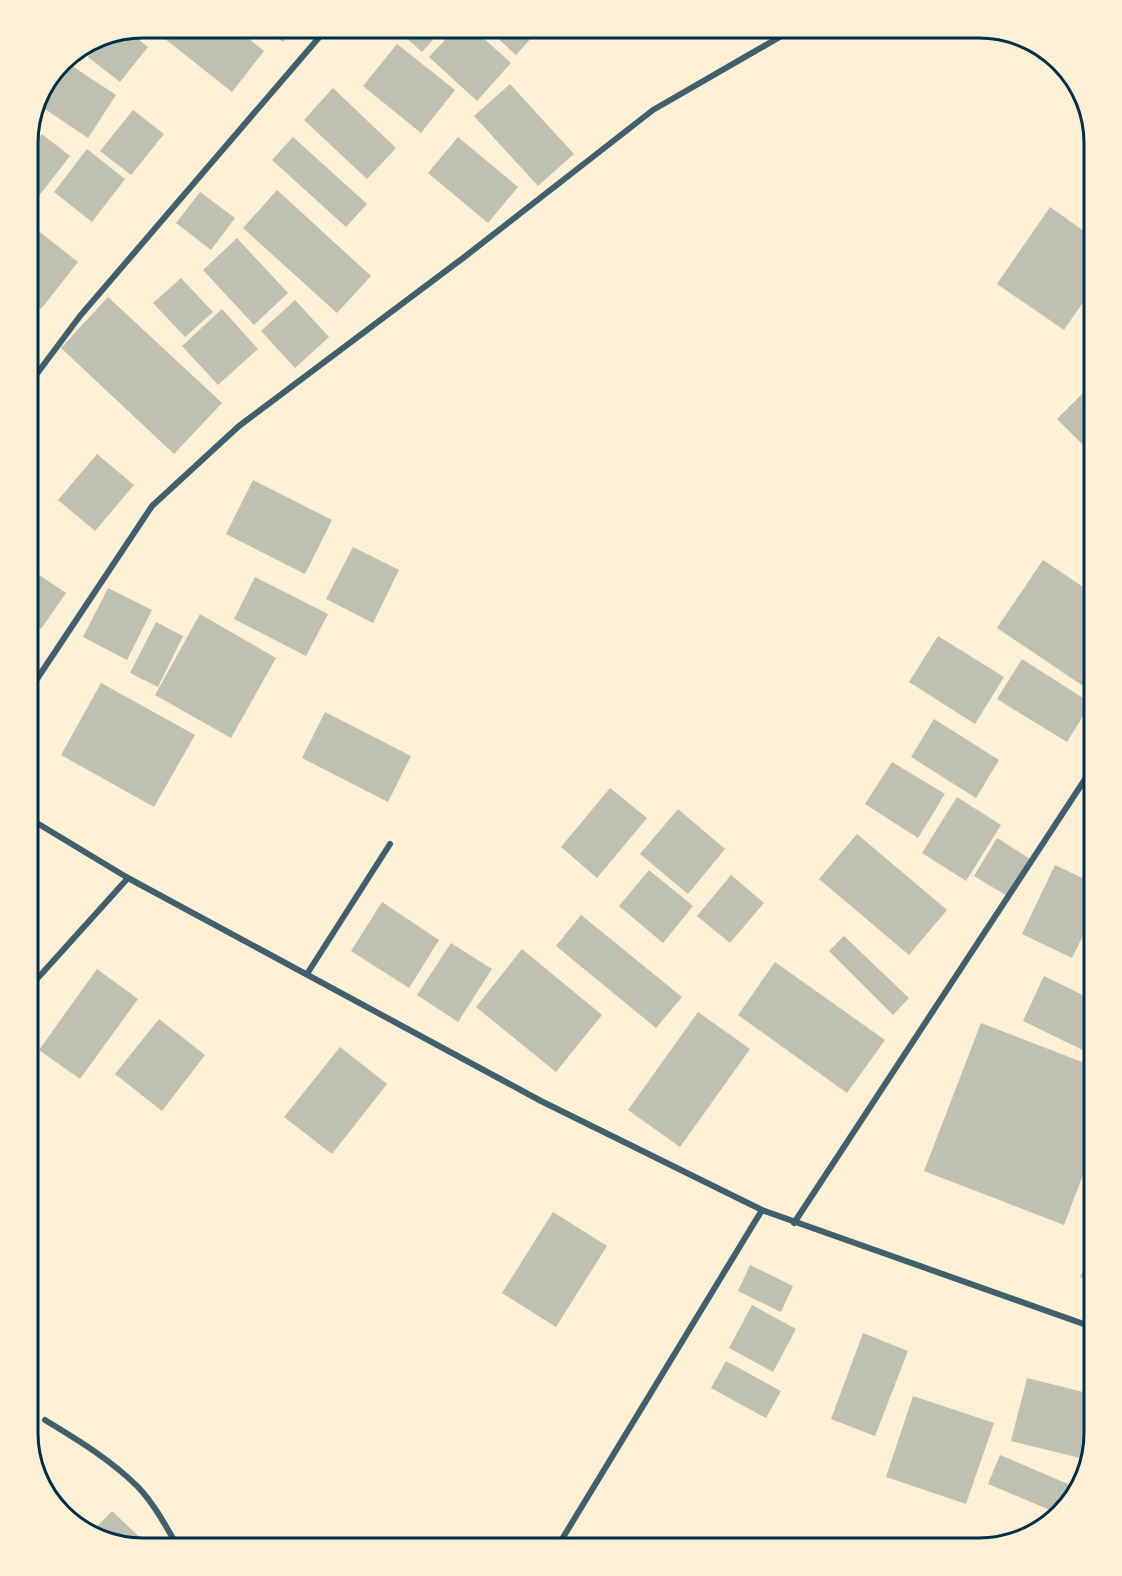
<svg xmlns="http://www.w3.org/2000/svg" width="1122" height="1576" font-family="'PT Serif',serif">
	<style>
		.building { fill: #bec0b2 }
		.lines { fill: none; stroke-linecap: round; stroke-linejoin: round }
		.minor { stroke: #3f606c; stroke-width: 6 }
		.rim { fill: none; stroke: #003049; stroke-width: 3 }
	</style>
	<rect width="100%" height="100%" fill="#fdf0d5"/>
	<!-- building -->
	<g class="building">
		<path d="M150,27H234L264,51L232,92Z"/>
		<path d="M265,27H296L283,42Z"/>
		<path d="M394,27H444L422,52Z"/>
		<path d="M457,27H471L511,63L477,101L429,57Z"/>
		<path d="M485,27H541L516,55Z"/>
		<path d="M129,32L148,47L120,82L88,57L98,44Z"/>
		<path d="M397,44L455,90L421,133L363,86Z"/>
		<path d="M63,60L116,95L88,138L36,103L39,91Z"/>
		<path d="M510,84L574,154L538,186L474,116Z"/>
		<path d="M333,88L396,148L367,179L304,120Z"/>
		<path d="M133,110L164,134L131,175L100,151Z"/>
		<path d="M42,134L70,156L38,197L27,189V153Z"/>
		<path d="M293,137L367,204L346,227L272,160Z"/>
		<path d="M458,137L518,187L488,223L428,173Z"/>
		<path d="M87,149L125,179L92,222L54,192Z"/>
		<path d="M277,190L371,276L337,313L243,228Z"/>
		<path d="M200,192L235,218L211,250L176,223Z"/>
		<path d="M1050,207L1095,239V285L1064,330L997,284Z"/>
		<path d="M27,222L78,262L41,309L27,298Z"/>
		<path d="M237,238L288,293L254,325L203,270Z"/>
		<path d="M181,278L213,312L185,337L153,303Z"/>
		<path d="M108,297L222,403L174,454L61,348Z"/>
		<path d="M295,300L329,337L295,368L261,331Z"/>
		<path d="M222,309L258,349L218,385L182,346Z"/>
		<path d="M1095,381V457L1057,419Z"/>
		<path d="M97,454L134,485L95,531L58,500Z"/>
		<path d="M253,480L332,520L305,574L226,534Z"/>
		<path d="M353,547L399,570L373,623L326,599Z"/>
		<path d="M1043,560L1095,595V694L997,628Z"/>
		<path d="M27,567L66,593L41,629L27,619Z"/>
		<path d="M255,577L328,614L306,656L234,619Z"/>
		<path d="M108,588L152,610L127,660L83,637Z"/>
		<path d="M200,614L276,658L231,738L155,695Z"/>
		<path d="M156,622L183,636L158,687L130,673Z"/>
		<path d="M938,636L1004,677L975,724L909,682Z"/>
		<path d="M27,646L34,651L27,661Z"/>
		<path d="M1022,659L1091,703L1067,742L997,699Z"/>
		<path d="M101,683L195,735L154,807L61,755Z"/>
		<path d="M325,712L411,756L388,802L302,758Z"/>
		<path d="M934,719L999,760L976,798L911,757Z"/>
		<path d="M892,762L945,794L918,838L865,804Z"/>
		<path d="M610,788L647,818L597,878L561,847Z"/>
		<path d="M957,797L1001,825L966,881L922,853Z"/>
		<path d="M678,809L725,849L688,894L640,854Z"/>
		<path d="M857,834L947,910L909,955L819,879Z"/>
		<path d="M997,838L1030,859L1007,896L974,876Z"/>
		<path d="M1055,865L1095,884V911L1072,958L1022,934Z"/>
		<path d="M649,870L693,906L663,943L619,906Z"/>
		<path d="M731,875L764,903L730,943L697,916Z"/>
		<path d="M382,902L439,940L409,988L351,951Z"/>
		<path d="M581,915L682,997L656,1028L556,946Z"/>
		<path d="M844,936L909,998L893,1015L829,951Z"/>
		<path d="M451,943L492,969L458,1022L417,995Z"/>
		<path d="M522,949L602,1015L556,1072L476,1007Z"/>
		<path d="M775,962L885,1040L847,1093L738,1015Z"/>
		<path d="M97,969L138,999L80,1079L39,1050Z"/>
		<path d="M1044,976L1095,1001V1056L1023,1021Z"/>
		<path d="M698,1012L750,1049L680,1147L628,1110Z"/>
		<path d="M159,1019L205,1055L162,1111L115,1074Z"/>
		<path d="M981,1023L1095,1067V1143L1064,1225L924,1171Z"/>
		<path d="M340,1047L387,1084L332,1154L284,1117Z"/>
		<path d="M553,1212L607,1246L556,1327L502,1293Z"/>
		<path d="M1095,1245V1284L1080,1277Z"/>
		<path d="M750,1265L793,1286L781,1312L738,1291Z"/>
		<path d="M752,1305L796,1329L773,1372L729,1348Z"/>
		<path d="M863,1333L908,1351L875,1436L831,1419Z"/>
		<path d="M726,1361L781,1391L766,1418L711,1388Z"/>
		<path d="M1027,1378L1095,1395V1434L1088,1460L1011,1441Z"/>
		<path d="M913,1396L994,1423L966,1504L886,1477Z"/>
		<path d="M1000,1455L1070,1485L1057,1513L988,1484Z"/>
		<path d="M112,1511L152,1549H135L89,1535Z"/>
	</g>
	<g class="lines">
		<!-- minor -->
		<g class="minor">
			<path d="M27,387L80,316L328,27"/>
			<path d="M27,694L152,506L239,426L467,255L653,110L797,27"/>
			<path d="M27,817L128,878L541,1101L762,1210L1095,1328"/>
			<path d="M307,974L390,844"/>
			<path d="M27,990L128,878"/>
			<path d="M794,1223L1095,764"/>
			<path d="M45,1420C78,1440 111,1460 138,1487C155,1505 167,1528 179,1549"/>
			<path d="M556,1549L762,1210"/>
		</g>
	</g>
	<!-- crop -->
	<path d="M0 0H1122V1576H0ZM143 38H979A105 105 0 0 1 1084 143V1433A105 105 0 0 1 979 1538H143A105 105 0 0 1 38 1433V143A105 105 0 0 1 143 38Z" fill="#fdf0d5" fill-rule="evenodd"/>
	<path class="rim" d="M143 38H979A105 105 0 0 1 1084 143V1433A105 105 0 0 1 979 1538H143A105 105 0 0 1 38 1433V143A105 105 0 0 1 143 38Z"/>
</svg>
